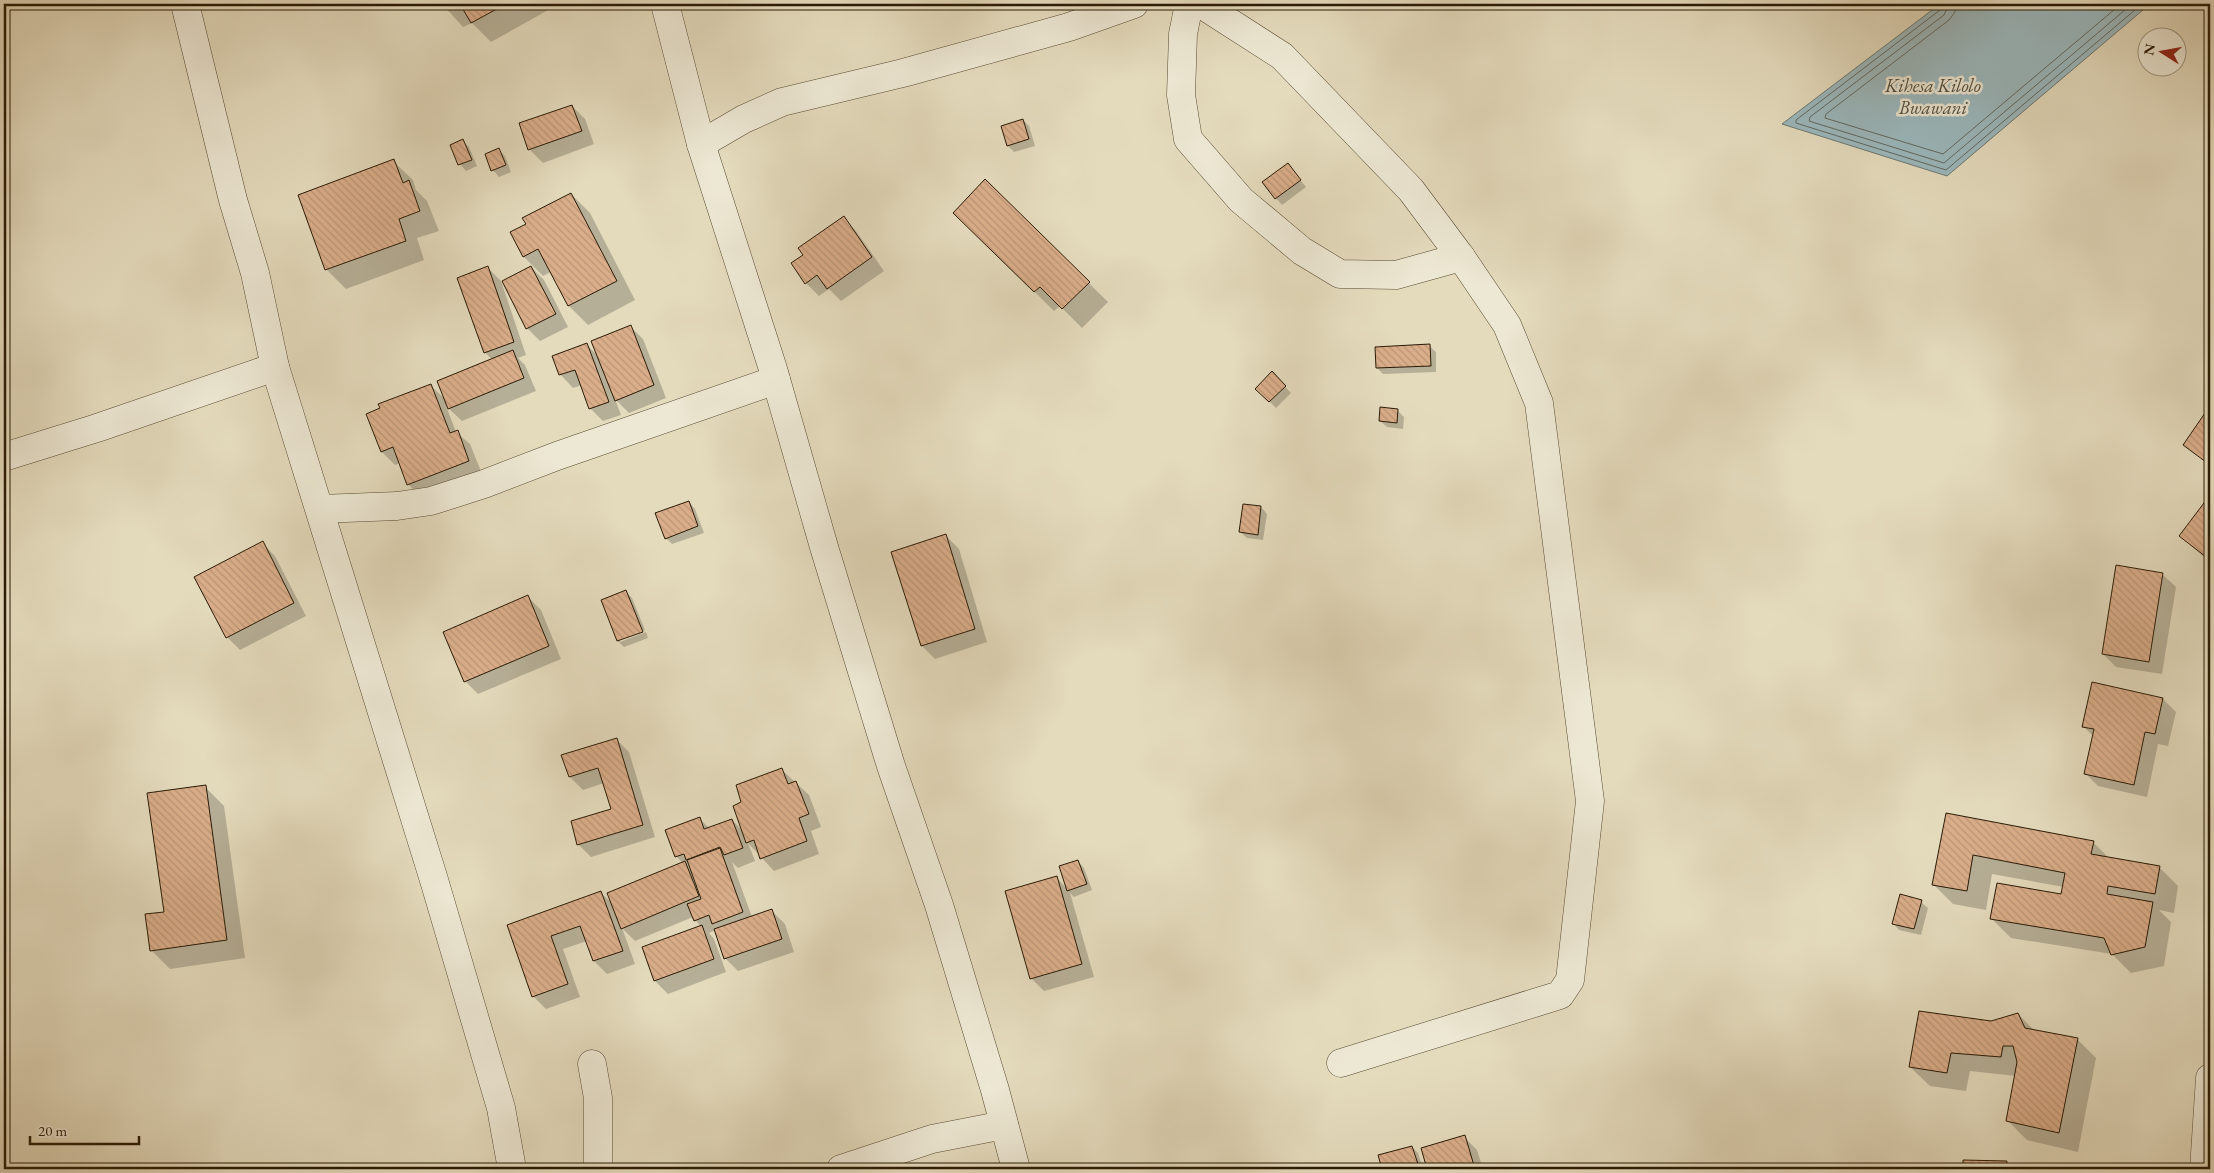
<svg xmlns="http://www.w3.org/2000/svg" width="2214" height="1173" font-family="'EB Garamond',serif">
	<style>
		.water { fill: #9bb8bd; stroke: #6d7973 }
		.shadow { fill: #0003; fill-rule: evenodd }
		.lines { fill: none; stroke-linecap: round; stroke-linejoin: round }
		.shore { stroke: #626961; stroke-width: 1 }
		.building { fill: url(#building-back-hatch); stroke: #291a05 }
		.minor-casing { stroke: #584a33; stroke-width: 29 }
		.minor { stroke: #ede8d4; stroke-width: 28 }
		.labels { text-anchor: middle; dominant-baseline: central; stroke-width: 5; stroke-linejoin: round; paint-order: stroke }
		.water-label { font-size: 19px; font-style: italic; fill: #515145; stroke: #ede8d4 }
	</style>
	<defs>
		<pattern id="building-back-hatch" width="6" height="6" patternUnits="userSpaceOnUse" patternTransform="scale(1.25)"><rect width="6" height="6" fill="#daae8a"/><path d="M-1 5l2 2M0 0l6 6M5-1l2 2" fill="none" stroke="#bb9576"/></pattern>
	</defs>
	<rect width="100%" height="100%" fill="#e4dbbd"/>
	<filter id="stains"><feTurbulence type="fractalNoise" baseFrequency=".004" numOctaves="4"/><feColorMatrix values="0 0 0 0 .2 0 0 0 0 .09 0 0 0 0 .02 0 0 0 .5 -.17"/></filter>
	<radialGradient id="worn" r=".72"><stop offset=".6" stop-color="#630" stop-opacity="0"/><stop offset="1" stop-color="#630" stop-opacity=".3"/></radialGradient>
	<!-- water -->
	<path class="water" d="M1940,4H2150L1947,176L1782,124Z"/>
	<!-- shadow -->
	<g class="shadow">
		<path d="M442,4H559L491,42L472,23L463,27Z"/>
		<path d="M572,106L585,119L594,144L543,163L530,150L521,124Z"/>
		<path d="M1023,120L1029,126L1035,146L1014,152L1008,146L1002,127Z"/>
		<path d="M463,141L469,147L477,166L466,171L460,164L452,145Z"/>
		<path d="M499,150L505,156L511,172L499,177L493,170Z"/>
		<path d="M393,161L413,180L416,190L427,201L439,231L417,238L424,260L346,289L326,269Z"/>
		<path d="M1288,165L1306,187L1282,205L1276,198Z"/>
		<path d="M985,181L1108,302L1082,328L1060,306L1054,311L955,213Z"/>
		<path d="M571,194L590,213L635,300L588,325L569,306L551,272L543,276L524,257L512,233L527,225Z"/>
		<path d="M844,218L856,231L884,271L841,301L829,289L819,296L806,283L804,255Z"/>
		<path d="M531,267L544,280L568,327L540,341L527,328Z"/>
		<path d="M488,268L501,281L526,355L518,358L525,365L536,391L462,421L446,406L456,432L470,444L482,474L421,497L408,484L400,463L395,465L382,452L367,414L430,385L446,400L492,360L485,352Z"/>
		<path d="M630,326L643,339L666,398L629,413L615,399L621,415L603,421L590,408L582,385L573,388L560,374L586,344L598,356Z"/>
		<path d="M1429,346L1436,352V372L1383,374L1377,368Z"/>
		<path d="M1272,373L1291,393L1276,408L1257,389Z"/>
		<path d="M1398,411L1404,417L1403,429L1387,427L1380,421Z"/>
		<path d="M2205,415L2210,419V465L2185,445Z"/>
		<path d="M2210,498V563L2181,536Z"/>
		<path d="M689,502L695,509L704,533L672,544L666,538Z"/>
		<path d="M1261,507L1267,514L1263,540L1247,538L1240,532Z"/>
		<path d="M946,536L959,549L987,642L935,659L922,646Z"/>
		<path d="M262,543L275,556L306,616L240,650L227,637Z"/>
		<path d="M2162,574L2176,587L2162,674L2116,667L2103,654Z"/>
		<path d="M626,592L632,598L645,630L620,639V642L646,632L648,638L624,647L618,641L603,601Z"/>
		<path d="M528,597L541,610L561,659L478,694L465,681Z"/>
		<path d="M2163,699L2176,712L2168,746L2158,744L2147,797L2098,786L2085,773L2093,736L2083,726Z"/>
		<path d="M616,739L629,752L655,837L591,857L578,844L612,810L604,783L583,790L570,777Z"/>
		<path d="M782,770L809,795L821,827L811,831L819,854L774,871L748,843L755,861L738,868L732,862L752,917L772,911L785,924L794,952L738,971L725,958L716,930L709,933L714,939L726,972L668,994L655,981L644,947L701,927L693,917L635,941L622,928L635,964L607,974L594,961L587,941L563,949L580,997L546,1009L533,996L509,926L601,893L613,904L683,863L676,856L699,818L710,829L732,820L744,832L743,803ZM726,845L714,851L713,848Z"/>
		<path d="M205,787L224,806L245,958L170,969L151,950L165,913Z"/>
		<path d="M1947,814L2093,842L2110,859L2159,867L2178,886L2174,913L2159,910L2171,922L2164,966L2131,973L2112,954L2011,938L1992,919L2062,895L2064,887L1992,874L1986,910L1953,904L1934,885Z"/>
		<path d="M1078,861L1084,868L1092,890L1074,897L1070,893L1094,977L1044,991L1031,978L1057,878L1067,889Z"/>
		<path d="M1921,902L1928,908L1921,935L1899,930L1893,923Z"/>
		<path d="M2018,1014L2035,1031L2077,1039L2096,1058L2078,1152L2027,1140L2008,1121L2016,1076L1970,1071L1966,1091L1930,1086L1910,1067L1991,1022Z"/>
		<path d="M1464,1137L1477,1150L1483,1169H1428L1422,1149Z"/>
		<path d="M1412,1147L1418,1153L1423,1169H1384L1380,1156Z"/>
		<path d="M1964,1162H2006L2012,1169H1964Z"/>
	</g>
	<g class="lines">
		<!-- shore -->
		<g class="shore">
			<path d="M1942,4L1940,10L1796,120V123L1946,170L2142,4"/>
			<path d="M1949,4L1944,15L1810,117L1809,121L1944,163L2132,4"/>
			<path d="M1956,4L1955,12L1949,20L1826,114L1825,118L1943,154L2121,4"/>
		</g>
	</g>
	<!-- building -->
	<g class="building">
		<path d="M440,4H453L443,9Z"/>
		<path d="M460,4H506L471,23Z"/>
		<path d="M572,105L582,131L528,150L519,123Z"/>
		<path d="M1023,119L1029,139L1007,146L1001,126Z"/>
		<path d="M463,139L472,160L458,165L450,145Z"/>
		<path d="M499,148L506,165L491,171L485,154Z"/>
		<path d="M394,159L403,183L409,180L420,211L399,219L406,241L325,270L298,195Z"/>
		<path d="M1288,163L1301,180L1275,199L1262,182Z"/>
		<path d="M985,179L1090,282L1062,309L1040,287L1034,292L953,213Z"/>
		<path d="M571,193L617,281L568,306L538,249L523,257L510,232L526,224L522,218Z"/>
		<path d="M844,216L872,257L827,289L817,275L805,284L791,263L803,255L798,248Z"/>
		<path d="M488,266L514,342L484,353L457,278Z"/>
		<path d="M531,266L556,314L526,329L502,281Z"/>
		<path d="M631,325L654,385L615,401L591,341Z"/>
		<path d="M587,343L609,402L589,409L575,370L559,375L552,356Z"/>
		<path d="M1430,344L1431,366L1376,368L1375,347Z"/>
		<path d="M513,350L524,378L448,409L437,381Z"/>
		<path d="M1272,371L1286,386L1269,402L1255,389Z"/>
		<path d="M431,384L450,433L458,430L469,461L407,485L393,447L381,452L366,414L380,408L378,404Z"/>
		<path d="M1380,407L1398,409L1397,423L1379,421Z"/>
		<path d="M2205,413L2210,417V465L2183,445Z"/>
		<path d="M2210,495V560L2179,536Z"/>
		<path d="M689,501L698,526L665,539L655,513Z"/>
		<path d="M1243,504L1261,506L1258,535L1239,532Z"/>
		<path d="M946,534L975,629L921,646L891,552Z"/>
		<path d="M263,541L294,603L226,638L194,577Z"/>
		<path d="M2116,565L2163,573L2149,662L2102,654Z"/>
		<path d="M626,590L643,632L617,641L601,600Z"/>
		<path d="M528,595L549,646L464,682L443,632Z"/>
		<path d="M2092,682L2163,698L2155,734L2145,732L2134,785L2084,774L2094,729L2082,727Z"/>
		<path d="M617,738L643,825L577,845L571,821L611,809L598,768L569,777L561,755Z"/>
		<path d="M782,768L788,784L796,781L809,814L799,818L807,841L760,859L754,840L746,843L733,806L741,802L736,785Z"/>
		<path d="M206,785L227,940L150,951L145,914L164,912L147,793Z"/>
		<path d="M1946,813L2094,841L2091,854L2160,866L2155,894L2108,886L2107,894L2153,902L2145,947L2111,955L2104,938L1990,919L1997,883L2061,894L2065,873L1973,855L1967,891L1932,885Z"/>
		<path d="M700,817L704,829L732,819L743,848L724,855L720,847L686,860L684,854L675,857L665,830Z"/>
		<path d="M720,848L743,912L712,924L709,915L694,921L687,904L701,899L687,860Z"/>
		<path d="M1078,860L1087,884L1067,891L1059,866Z"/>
		<path d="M685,861L699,896L621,929L607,893Z"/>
		<path d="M1057,876L1082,964L1030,979L1005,891Z"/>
		<path d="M601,891L623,951L593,961L580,926L551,936L568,984L532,997L507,925Z"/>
		<path d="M1900,894L1922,900L1914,929L1892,924Z"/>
		<path d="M772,909L782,939L724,959L714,929Z"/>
		<path d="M702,925L714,959L654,981L642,947Z"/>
		<path d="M1919,1011L1991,1021L2018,1013L2025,1028L2078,1038L2059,1133L2006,1121L2017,1062L2013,1046H2003L2001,1057L1951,1053L1947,1073L1909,1067Z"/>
		<path d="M1465,1135L1475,1169H1427L1421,1148Z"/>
		<path d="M1412,1146L1418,1164L1400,1169H1382L1378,1155Z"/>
		<path d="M1963,1160L2007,1161L2006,1169H1963Z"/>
	</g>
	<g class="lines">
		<!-- minor casing -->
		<g class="minor-casing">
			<g id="minor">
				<path d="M185,4L233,200L255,273L275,367L434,880L501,1108L512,1169"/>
				<path d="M665,4L701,144L773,369L824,547L891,766L939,905L995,1090L1016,1169"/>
				<path d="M1189,4L1183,34L1181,95L1188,139L1241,200L1302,251L1340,274L1396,275L1461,257"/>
				<path d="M1201,4L1282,56L1411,190L1461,257L1507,325L1539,403L1590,801L1570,980L1560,995L1341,1063"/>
				<path d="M701,144L744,119L782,102L903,73L1069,27L1134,4"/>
				<path d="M4,457L97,428L275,367"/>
				<path d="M320,509L397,506L431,501L484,484L557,456L776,380"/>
				<path d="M592,1064L598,1098V1169"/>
				<path d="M841,1169L932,1139L1004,1125"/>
				<path d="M2204,1169L2210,1078"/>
			</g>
		</g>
		<!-- minor -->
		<use href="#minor" class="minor"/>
	</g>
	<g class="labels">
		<!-- water labels -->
		<g class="water-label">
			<text x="1933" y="85">Kihesa Kilolo<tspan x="1933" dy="22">Bwawani</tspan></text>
		</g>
	</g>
	<!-- margin -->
	<rect width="2214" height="1173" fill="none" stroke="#e4dbbd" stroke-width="20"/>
	<rect x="5" y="5" width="2204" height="1163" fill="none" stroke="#291a05" stroke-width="2.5"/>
	<rect x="10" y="10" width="2194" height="1153" fill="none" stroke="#291a05"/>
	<!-- north arrow -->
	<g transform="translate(2162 52) rotate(281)"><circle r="24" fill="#ede8d4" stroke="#9f9681"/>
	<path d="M0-4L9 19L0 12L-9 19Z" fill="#8f2418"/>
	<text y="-8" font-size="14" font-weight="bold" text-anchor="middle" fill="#291a05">N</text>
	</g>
	<!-- scale -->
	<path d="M30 1136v8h109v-8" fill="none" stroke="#291a05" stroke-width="2.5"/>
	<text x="38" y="1136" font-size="15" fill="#291a05" stroke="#ede8d4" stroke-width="4" paint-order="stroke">20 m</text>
	<rect width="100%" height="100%" filter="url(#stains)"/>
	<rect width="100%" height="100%" fill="url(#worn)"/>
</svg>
